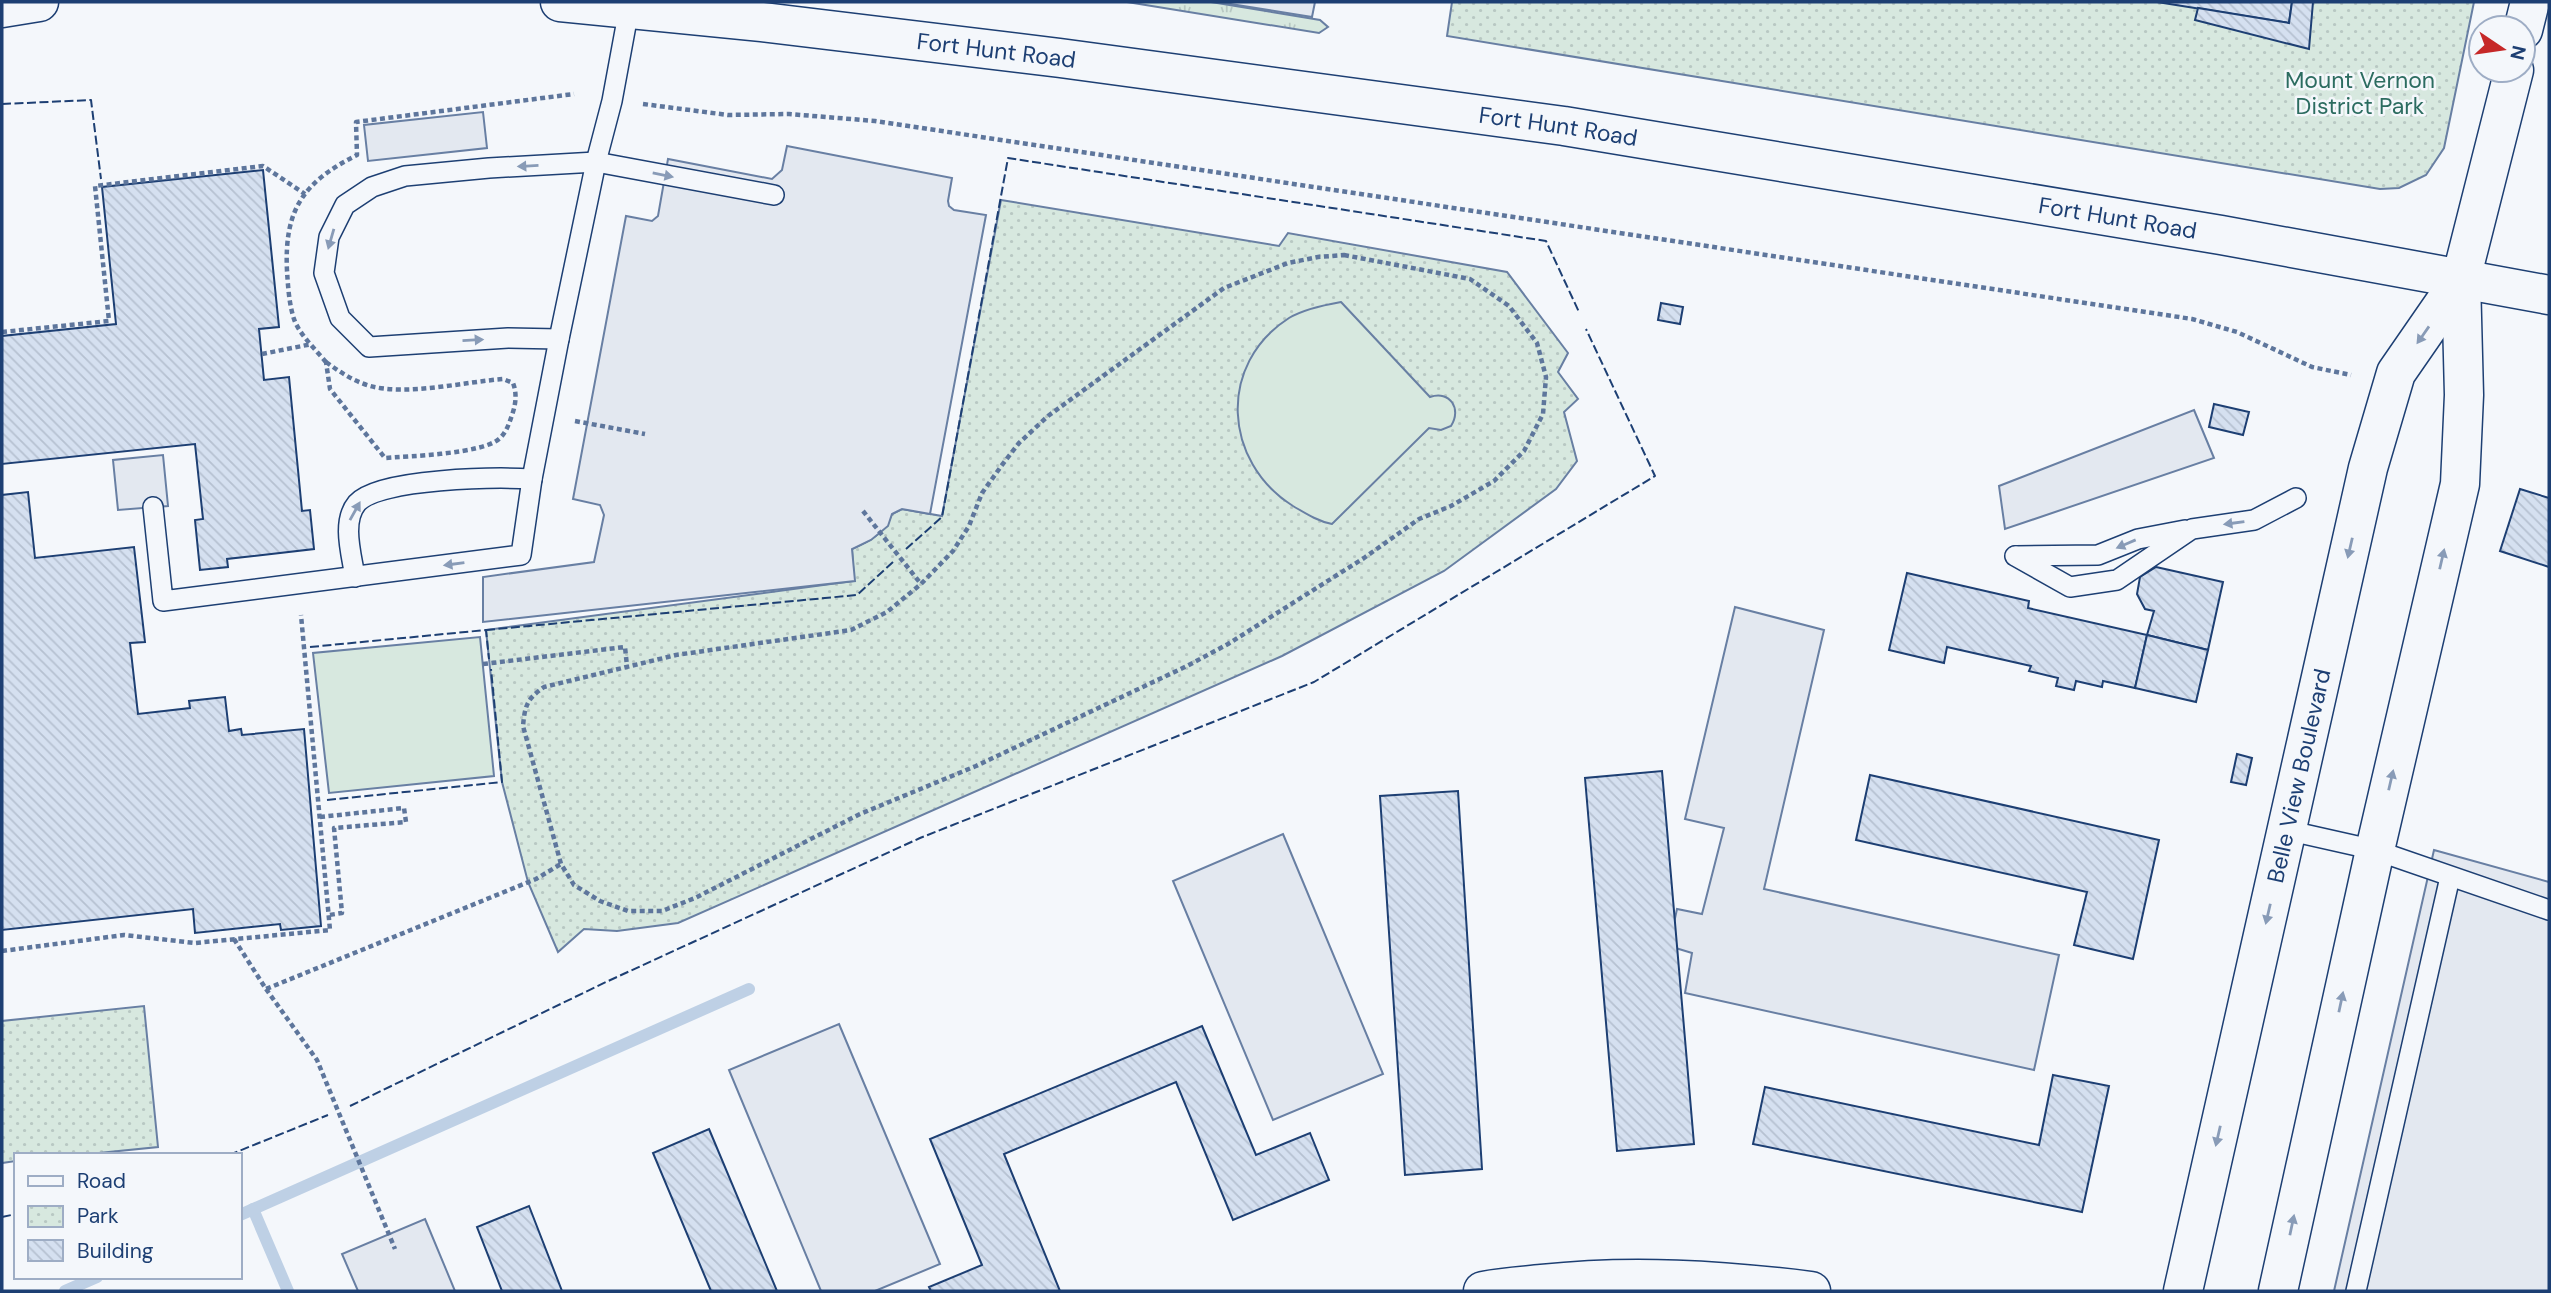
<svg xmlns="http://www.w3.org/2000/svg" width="2551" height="1293" font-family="'DM Sans',sans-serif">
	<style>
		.grass { fill: url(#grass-tufts); stroke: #687fa3; stroke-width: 2 }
		.park { fill: url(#park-dots); stroke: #687fa3; stroke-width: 2 }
		.garden { fill: #d7e8df; stroke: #687fa3; stroke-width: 2 }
		.parking { fill: #e3e8f0; stroke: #687fa3; stroke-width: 2 }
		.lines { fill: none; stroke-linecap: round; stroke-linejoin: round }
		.stream { stroke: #bed0e5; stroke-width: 12 }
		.building { fill: url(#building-back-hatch); stroke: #1d3f73; stroke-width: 2 }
		.service-casing { stroke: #1d3f73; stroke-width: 22 }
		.minor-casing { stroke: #1d3f73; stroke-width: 41 }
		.secondary-casing { stroke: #1d3f73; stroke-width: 41 }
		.path { stroke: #5e769c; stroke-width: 4.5; stroke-dasharray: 5 3.5; stroke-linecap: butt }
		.service { stroke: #f4f7fb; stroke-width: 19 }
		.minor { stroke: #f4f7fb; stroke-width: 38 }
		.secondary { stroke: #f4f7fb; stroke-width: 38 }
		.fence { stroke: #1d3f73; stroke-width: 2; stroke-dasharray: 9 3.5; stroke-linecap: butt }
		.oneway { fill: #889bb7 }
		.labels { text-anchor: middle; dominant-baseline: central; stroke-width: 5; stroke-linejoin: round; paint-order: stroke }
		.street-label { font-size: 23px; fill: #1d3f73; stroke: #f4f7fb }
		.park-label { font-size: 23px; fill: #2c6c60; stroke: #f4f7fb }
	</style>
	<defs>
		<pattern id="grass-tufts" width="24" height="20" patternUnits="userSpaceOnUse" patternTransform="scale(1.75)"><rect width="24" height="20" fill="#d7e8df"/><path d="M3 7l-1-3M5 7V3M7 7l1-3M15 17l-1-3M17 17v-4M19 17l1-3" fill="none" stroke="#b8c8c3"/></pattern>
		<pattern id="park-dots" width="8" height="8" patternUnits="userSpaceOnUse" patternTransform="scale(1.75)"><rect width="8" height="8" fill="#d7e8df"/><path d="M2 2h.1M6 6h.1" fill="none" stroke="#b8c8c3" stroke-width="1.8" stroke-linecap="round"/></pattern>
		<pattern id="building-back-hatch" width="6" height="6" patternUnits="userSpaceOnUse" patternTransform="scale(1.75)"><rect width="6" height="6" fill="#d5e0f0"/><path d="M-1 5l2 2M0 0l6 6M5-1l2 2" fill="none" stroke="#b6c1d1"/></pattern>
	</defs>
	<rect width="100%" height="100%" fill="#f4f7fb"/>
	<!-- grass -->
	<path class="grass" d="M1127,2H1211L1320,20L1328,27L1319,33Z"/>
	<!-- park -->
	<g class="park">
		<path d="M1452,2H2474L2444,148L2426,175L2399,188L2380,189L1447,36Z"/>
		<path d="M1001,200L1279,246L1288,233L1507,272L1568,353L1558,372L1578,399L1564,412L1577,461L1556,489L1444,571L1282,656L678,923L617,931L584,929L558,952L528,882L502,782L486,630L854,581L852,549C870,541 885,533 892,514L902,509L942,516Z"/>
		<path d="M144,1006L158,1147L79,1155H16V1161L2,1163V1021Z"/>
	</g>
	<!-- garden -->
	<g class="garden">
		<path d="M1341,302L1430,397C1450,390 1462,409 1451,426L1441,430L1429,428L1332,524C1317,521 1305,513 1293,506C1223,462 1217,364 1289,318C1304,309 1324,305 1341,302Z"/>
		<path d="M480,637L494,776L329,793L313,653Z"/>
	</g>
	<!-- parking -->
	<g class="parking">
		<path d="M1218,2H1315L1312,17Z"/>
		<path d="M483,112L487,148L368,161L364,125Z"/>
		<path d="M787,146L952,178L948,201L949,206L954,210L986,215L930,514L902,509L892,514L888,526L871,540L852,549L855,581L483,622V577L594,562L604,515L600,505L573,499L626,216L652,221L658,216L668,159L772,179L782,170Z"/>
		<path d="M2194,410L2214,458L2005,529L1999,486Z"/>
		<path d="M163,455L168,506L118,510L113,460Z"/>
		<path d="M1735,607L1824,630L1764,889L2059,955L2034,1070L1685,993L1692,953L1669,946L1677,909L1702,914L1724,828L1685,819Z"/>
		<path d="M1283,834L1383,1074L1273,1120L1173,881Z"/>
		<path d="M2434,850L2549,882V1291H2334Z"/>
		<path d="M839,1024L940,1264L875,1291H821L729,1070Z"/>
		<path d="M425,1219L455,1291H358L342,1254Z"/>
	</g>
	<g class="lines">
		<!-- stream -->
		<g class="stream">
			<path d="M253,1209L288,1291"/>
			<path d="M240,1215L749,989"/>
			<path d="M65,1291L97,1277"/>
		</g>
	</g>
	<!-- building -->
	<g class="building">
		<path d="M2157,2H2292L2289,23Z"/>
		<path d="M2292,2H2313L2309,49L2195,20L2198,8L2289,23Z"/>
		<path d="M263,170L279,327L259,329L264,380L289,377L302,511L310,510L314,549L227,559L228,567L200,570L195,520L203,519L195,444L2,464V336L116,324L102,187Z"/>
		<path d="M1661,303L1683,307L1680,324L1658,320Z"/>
		<path d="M2214,404L2249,412L2243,435L2209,427Z"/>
		<path d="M2520,489L2549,498V567L2500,551Z"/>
		<path d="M28,492L35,558L134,547L145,642L130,643L138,714L190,708L189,701L225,697L229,731L241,729L242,735L304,729L321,926L281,930L280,924L195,933L193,909L2,930V495Z"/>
		<path d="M2156,567L2223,582L2208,650L2147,635L2154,611L2145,609L2137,594L2140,577Z"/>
		<path d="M1907,573L2029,601L2028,608L2147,635L2135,688L2103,681L2102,687L2076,681L2074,690L2056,686L2058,678L2029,671L2031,666L1947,647L1944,663L1889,650Z"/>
		<path d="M2147,635L2208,650L2196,702L2135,688Z"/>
		<path d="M2237,754L2252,758L2246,785L2231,782Z"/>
		<path d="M1662,771L1694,1144L1617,1151L1585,778Z"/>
		<path d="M1870,775L2159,840L2133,959L2074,945L2087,892L1856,840Z"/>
		<path d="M1458,791L1482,1169L1405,1175L1380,796Z"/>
		<path d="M1202,1026L1256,1155L1310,1133L1329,1180L1233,1220L1176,1082L1004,1154L1060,1291H931L929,1287L982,1265L930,1139Z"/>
		<path d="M2053,1075L2109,1086L2082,1212L1753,1144L1765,1087L2039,1145Z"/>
		<path d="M709,1129L777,1291H711L653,1153Z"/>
		<path d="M529,1206L562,1291H502L477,1227Z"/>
	</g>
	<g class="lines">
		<!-- service casing -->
		<g class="service-casing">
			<g id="service">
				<path d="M559,339L508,338L369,347L340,318L324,273L329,237L345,205L372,187L405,176L489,168L596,162L774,195"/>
				<path d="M153,507L163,601L521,555L532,479L559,339L596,162L612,101L629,9"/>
				<path d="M2015,556L2070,587L2117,580L2192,529L2254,520L2296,498"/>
				<path d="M2016,556L2098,555L2138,539L2185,530"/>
				<path d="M355,577C352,556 341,522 357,503C379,478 498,477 532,479"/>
				<path d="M2286,830L2375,850L2549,910"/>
				<path d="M2356,1291L2450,877"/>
			</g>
		</g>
		<!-- minor casing -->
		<g class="minor-casing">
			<path id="minor" d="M1483,1291C1502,1287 1522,1286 1542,1284C1632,1274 1721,1280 1811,1291"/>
		</g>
		<!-- secondary casing -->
		<g class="secondary-casing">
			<g id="secondary">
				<path id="s1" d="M560,2L762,22L1060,58L1564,126L2221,235L2549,295"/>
				<path d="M2,8L39,2"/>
				<path d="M2523,30L2530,2"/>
				<path id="s2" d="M2183,1291L2368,468L2396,373L2461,279"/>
				<path d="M2278,1291L2375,850L2460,484L2464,395L2461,279L2514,70"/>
			</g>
		</g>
		<!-- path -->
		<g class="path">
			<path d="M643,104L728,115L789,114L875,121L2192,319L2237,332L2312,367L2351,375"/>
			<path d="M1344,255L1470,279L1509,306L1537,343L1546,377L1543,414L1524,451L1494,481L1451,506L1419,519L1364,558L1228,644L1187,666L976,766L860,814L695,898L662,911H628L600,901L574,885L561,864L523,726C525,705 527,699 544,687L676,655L851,630L887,612L921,584L953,551L969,526L982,493L1002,465L1019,443L1048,416L1224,288L1288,263L1318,257Z"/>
			<path d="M2,332L109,321L95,186L263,166L305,194"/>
			<path d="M262,354L312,344"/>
			<path d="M326,362C316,350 299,334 294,319C289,304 288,286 287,271C284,210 303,182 357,155L356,122L574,94"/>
			<path d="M326,362C340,372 353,381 370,386C408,396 463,382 503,379L513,383C517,393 516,404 512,415C509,424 506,433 499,439C481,454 410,456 385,458L330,389Z"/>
			<path d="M575,421L645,434"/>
			<path d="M863,511L921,584"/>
			<path d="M483,664L625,647L627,666"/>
			<path d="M320,817L404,808L406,822L334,828L342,913L329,915"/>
			<path d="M234,939L266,989L536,879L561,864"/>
			<path d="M2,951L124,935L195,943L330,930L301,615"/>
			<path d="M266,989L317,1060L395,1249"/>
		</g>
		<!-- service -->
		<use href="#service" class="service"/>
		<!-- minor -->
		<use href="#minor" class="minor"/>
		<!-- secondary -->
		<use href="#secondary" class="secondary"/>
		<!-- fence -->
		<g class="fence">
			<path d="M2,104L91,100L101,179"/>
			<path d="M906,549L942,517L1008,158L1546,241L1579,312"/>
			<path d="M486,630L857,595L893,562"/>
			<path d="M310,647L486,630L489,659"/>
			<path d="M327,800L502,782L491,669"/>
			<path d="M350,1106L606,982L920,838L1314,682L1655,476L1586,329"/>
			<path d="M229,1155L328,1115"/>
			<path d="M2,1217L16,1214"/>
		</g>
	</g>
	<!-- one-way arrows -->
	<defs><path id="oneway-solid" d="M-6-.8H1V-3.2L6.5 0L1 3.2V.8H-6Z" transform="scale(1.75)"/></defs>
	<g class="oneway">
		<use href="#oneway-solid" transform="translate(528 166) rotate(177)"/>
		<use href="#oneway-solid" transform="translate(663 175) rotate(11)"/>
		<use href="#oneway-solid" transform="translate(331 239) rotate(106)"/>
		<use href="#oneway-solid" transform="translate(2423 335) rotate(125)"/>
		<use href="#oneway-solid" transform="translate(473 340) rotate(-3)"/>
		<use href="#oneway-solid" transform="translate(355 511) rotate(-61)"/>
		<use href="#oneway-solid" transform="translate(2234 523) rotate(172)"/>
		<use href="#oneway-solid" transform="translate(2126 544) rotate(157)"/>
		<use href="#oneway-solid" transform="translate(2350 548) rotate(103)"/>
		<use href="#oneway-solid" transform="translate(2442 559) rotate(-77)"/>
		<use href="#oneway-solid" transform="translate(454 564) rotate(172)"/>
		<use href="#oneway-solid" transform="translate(2391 780) rotate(-77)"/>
		<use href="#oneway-solid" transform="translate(2268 914) rotate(103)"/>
		<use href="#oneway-solid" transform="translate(2341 1002) rotate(-78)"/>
		<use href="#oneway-solid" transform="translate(2218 1136) rotate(103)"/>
		<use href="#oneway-solid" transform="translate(2292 1225) rotate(-78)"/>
	</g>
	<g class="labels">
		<!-- street labels -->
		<g class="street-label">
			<text stroke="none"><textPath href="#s1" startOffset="439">Fort Hunt Road</textPath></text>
			<text stroke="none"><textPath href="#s1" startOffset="1006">Fort Hunt Road</textPath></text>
			<text stroke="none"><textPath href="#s1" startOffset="1573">Fort Hunt Road</textPath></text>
			<text stroke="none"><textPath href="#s2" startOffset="528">Belle View Boulevard</textPath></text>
		</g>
		<!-- park labels -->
		<g class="park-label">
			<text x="2360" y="80">Mount Vernon<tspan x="2360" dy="26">District Park</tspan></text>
		</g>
	</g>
	<!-- border -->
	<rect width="2551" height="1293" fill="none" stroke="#1d3f73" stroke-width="7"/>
	<!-- legend -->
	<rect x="14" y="1153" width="228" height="126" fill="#f4f7fb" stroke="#9eadc5" stroke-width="2"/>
	<rect x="28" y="1176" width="35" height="10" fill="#f4f7fb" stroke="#9eadc5" stroke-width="2"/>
	<text x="77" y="1188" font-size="21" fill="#1d3f73">Road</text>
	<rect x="28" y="1206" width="35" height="21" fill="url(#park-dots)" stroke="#9eadc5" stroke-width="2"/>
	<text x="77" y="1223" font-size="21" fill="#1d3f73">Park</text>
	<rect x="28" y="1240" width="35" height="21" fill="url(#building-back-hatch)" stroke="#9eadc5" stroke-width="2"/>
	<text x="77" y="1258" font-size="21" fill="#1d3f73">Building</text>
	<!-- north arrow -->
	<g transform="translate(2502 49) rotate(103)"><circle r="33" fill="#f4f7fb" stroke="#9eadc5" stroke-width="2"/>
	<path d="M0-5L12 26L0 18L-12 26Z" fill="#c62828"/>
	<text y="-10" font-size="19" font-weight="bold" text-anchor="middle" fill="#1d3f73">N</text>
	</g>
</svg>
